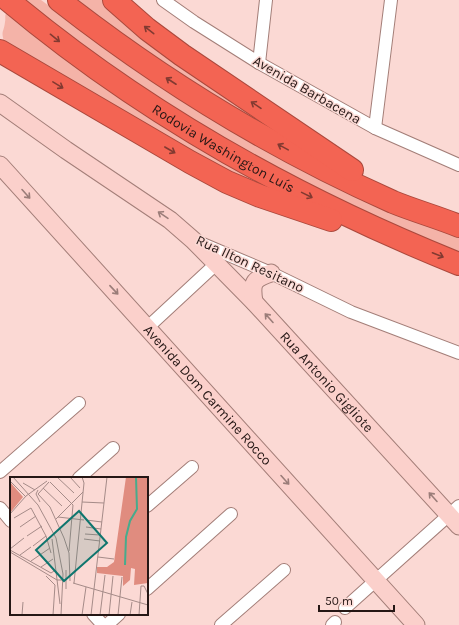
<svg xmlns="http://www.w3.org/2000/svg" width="459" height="625" font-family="Karla,sans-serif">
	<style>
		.green { fill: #f4b3a8 }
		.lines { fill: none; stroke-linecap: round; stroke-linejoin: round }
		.street-casing { stroke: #a37e78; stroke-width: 14 }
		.secondary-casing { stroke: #a37e78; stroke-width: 19 }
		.highway-casing { stroke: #ab493d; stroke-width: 24 }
		.street { stroke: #fff; stroke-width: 12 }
		.secondary { stroke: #fbd0cb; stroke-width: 17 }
		.highway { stroke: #f36453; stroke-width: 22 }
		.oneway { stroke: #823a31 }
		.oneway2 { stroke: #9b7d79 }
		.labels { text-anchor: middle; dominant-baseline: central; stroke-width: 3; stroke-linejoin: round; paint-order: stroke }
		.street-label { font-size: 14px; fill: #251715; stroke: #fbd9d4 }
		.inset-river { fill: none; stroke: #47ab8c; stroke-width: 2 }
		.inset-road { fill: none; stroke: #a58b88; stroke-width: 1 }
		.view { fill: #0f766e; fill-opacity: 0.15; stroke: #0f766e; stroke-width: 2 }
		.inset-edge { fill: none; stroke: #251715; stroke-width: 2 }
	</style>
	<rect width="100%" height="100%" fill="#fbd9d4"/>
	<!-- green -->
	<g class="green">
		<path d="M21,0H41L105,47L459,235V256L364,217L142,94Z"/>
		<path d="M78,0H107L291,141C217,98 146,53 78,0Z"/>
		<path d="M7,12C48,45 90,78 134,108C188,144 245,174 303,204L266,194L5,44C0,30 4,33 5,22C6,17 4,16 7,12Z"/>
	</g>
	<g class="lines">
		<!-- street casing -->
		<g class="street-casing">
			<g id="street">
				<path d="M163,0L194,22L259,63L375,128L459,165"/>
				<path d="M259,63L266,0"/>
				<path d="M375,128L391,0"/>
				<path d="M198,242L271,273L351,312L459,353"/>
				<path d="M148,327L217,263"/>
				<path d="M0,472L79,403"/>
				<path d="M79,478L113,448"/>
				<path d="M147,506L192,467"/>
				<path d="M0,508L11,521"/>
				<path d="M147,589L231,514"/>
				<path d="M345,608L459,506"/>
				<path d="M93,614L103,625"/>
				<path d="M107,625L119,614"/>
				<path d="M221,625L284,570"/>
				<path d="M332,625L335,622"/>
			</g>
		</g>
		<!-- secondary casing -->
		<g class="secondary-casing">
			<g id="secondary">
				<path id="s1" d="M0,103L66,150L170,220L193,240L254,302L459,526"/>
				<path id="s2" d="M0,165L416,625"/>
				<path d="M254,302C251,283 253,279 271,273"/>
			</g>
		</g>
		<!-- highway casing -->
		<g class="highway-casing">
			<g id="highway">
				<path id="s3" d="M8,0C143,113 297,199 459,264"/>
				<path d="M59,0C161,80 274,149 393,202C415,211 437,217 459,226"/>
				<path d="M114,0L147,29L182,55L352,170"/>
				<path d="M0,51L190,162L227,182L260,196L331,220"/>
			</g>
		</g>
		<!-- street -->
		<use href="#street" class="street"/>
		<!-- secondary -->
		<use href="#secondary" class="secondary"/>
		<!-- highway -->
		<use href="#highway" class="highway"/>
	</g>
	<!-- one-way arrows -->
	<defs><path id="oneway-shaft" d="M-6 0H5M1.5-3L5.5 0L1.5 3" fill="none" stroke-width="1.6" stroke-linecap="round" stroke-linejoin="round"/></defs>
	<g class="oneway">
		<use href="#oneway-shaft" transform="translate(149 30) rotate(-142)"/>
		<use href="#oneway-shaft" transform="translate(55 38) rotate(39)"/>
		<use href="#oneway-shaft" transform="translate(171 81) rotate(-147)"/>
		<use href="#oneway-shaft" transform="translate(58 85) rotate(31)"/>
		<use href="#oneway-shaft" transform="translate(256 105) rotate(-146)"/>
		<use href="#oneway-shaft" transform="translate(283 147) rotate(-151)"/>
		<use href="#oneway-shaft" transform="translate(170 150) rotate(30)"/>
		<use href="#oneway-shaft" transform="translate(307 195) rotate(26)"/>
		<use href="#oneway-shaft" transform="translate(438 255) rotate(22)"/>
	</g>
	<g class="oneway2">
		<use href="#oneway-shaft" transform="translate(26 194) rotate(48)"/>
		<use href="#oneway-shaft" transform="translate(163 215) rotate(-146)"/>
		<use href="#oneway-shaft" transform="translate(114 290) rotate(47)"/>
		<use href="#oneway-shaft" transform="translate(269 318) rotate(-132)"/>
		<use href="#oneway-shaft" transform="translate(285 480) rotate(48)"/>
		<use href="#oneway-shaft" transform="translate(433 497) rotate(-132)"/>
	</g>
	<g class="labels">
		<!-- street labels -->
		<g class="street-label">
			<text transform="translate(307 90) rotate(30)">Avenida Barbacena</text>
			<text stroke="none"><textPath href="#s3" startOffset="262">Rodovia Washington Luís</textPath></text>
			<text transform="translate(250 264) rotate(25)">Rua Ilton Resitano</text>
			<text stroke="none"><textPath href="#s1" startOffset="432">Rua Antonio Gigliote</textPath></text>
			<text stroke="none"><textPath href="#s2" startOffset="310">Avenida Dom Carmine Rocco</textPath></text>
		</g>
	</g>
	<!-- overview -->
	<g transform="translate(10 477)">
		<rect width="138" height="138" fill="#fbd9d4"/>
		<path d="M116,0H138V106L124,108L125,92L121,91L120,103L113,109V99L87,96V90H97L104,85ZM0,5L13,20L0,36Z" fill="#e08c7f"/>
		<path class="inset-river" d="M115,88L116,60L120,44L127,32L126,0"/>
		<path class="inset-road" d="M3,0L28,28L46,61L53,97L51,138M47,0L64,16M60,0L70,11M0,4L16,20M39,5L28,17L40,30L54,61L59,76L60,104M40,5L63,28L59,74M13,6L25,13M33,11L52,29M28,13L26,17L30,25M72,25L94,26M0,37L16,19L37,4M48,40L74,43M4,41L21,31L36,59L41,76M46,42L73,15M76,43L92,45M10,50L26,39M76,50L91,52M75,57L90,58M17,59L32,49M42,62L50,127M74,62L90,64M23,69L36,59M0,72L14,61M0,73L41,96L44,94M0,75L47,103H56M10,78L21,70M88,80L104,82M21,84L40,71M31,90L43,82M36,99L45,108L43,138M63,106L138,128M64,106L74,6L72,0M56,112V93M12,138L13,125M72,138L76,110M81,138L97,0M90,138L95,98M99,138L103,99M108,138L112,100M120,138L122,125M129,138L131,109H134L138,117"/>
		<path class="view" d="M69,34L97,66L54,104L26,73Z"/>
		<rect width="138" height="138" class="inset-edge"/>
	</g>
	<!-- scale -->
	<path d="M319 605v6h75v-6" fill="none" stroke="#251715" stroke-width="2"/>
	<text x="325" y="605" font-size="12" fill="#251715" stroke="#fbd9d4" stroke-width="3" paint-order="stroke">50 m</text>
</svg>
